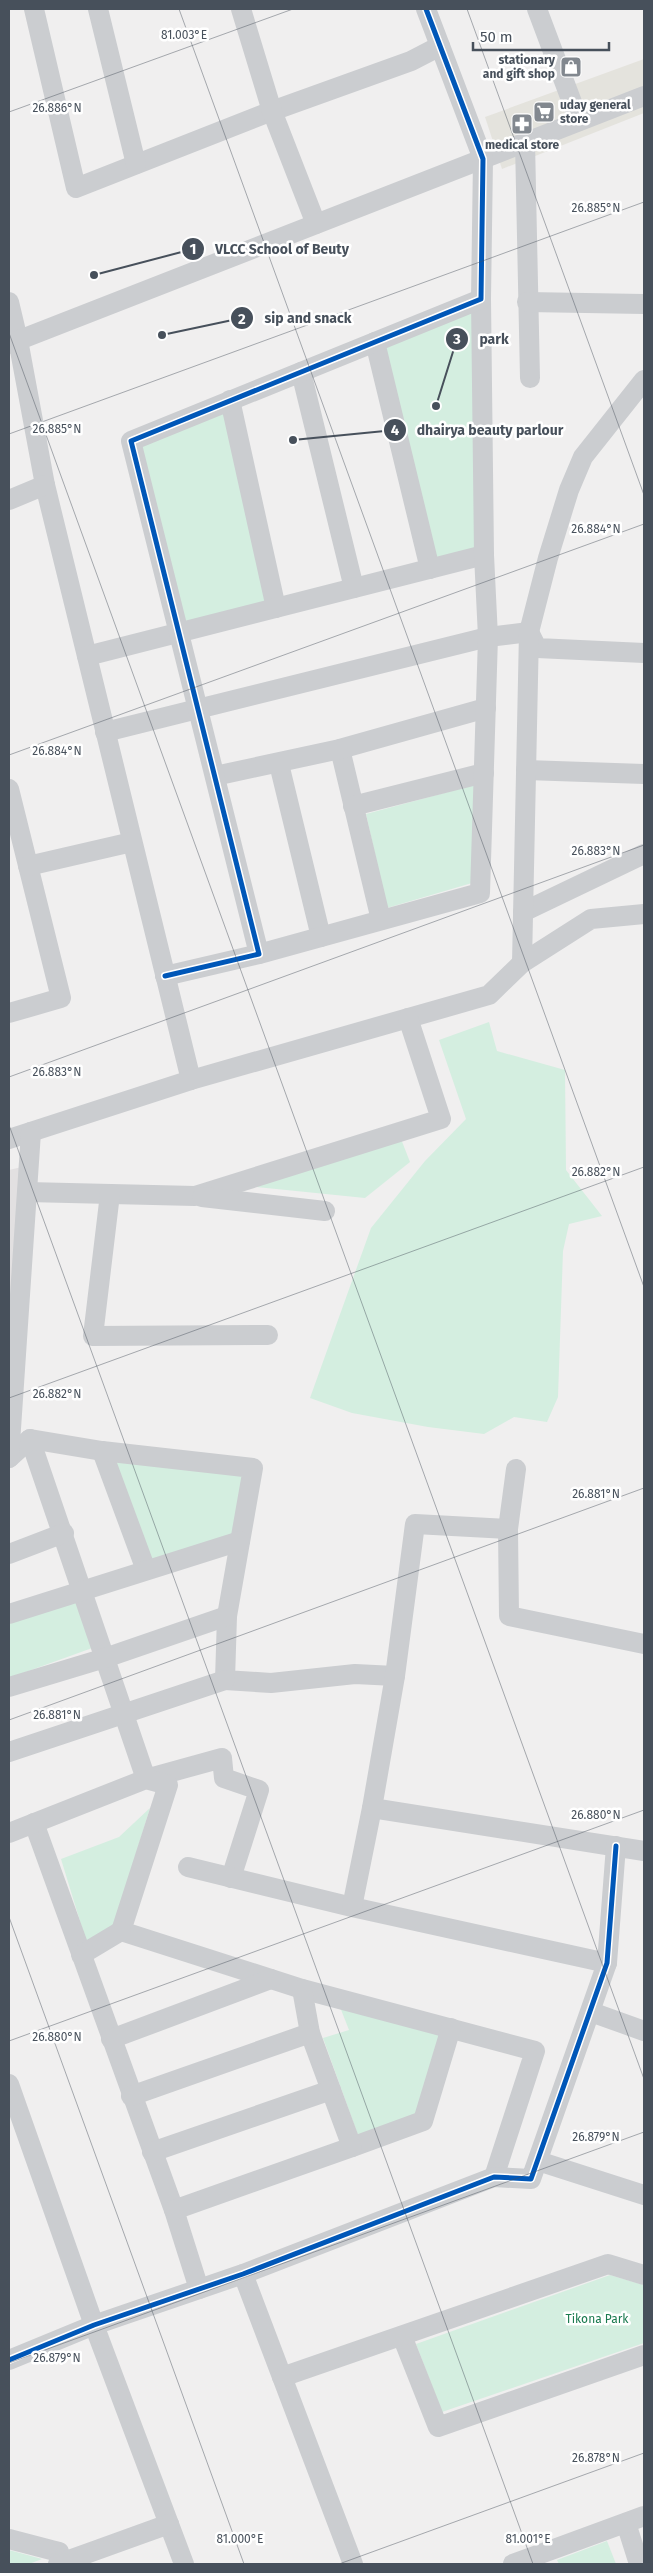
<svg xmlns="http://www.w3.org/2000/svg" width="653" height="2573" font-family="'Fira Sans',sans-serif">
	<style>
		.commercial { fill: #e4e3dd }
		.education { fill: #e2e0e1 }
		.green { fill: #d4eee0 }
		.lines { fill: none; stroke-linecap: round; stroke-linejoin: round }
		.minor { stroke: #cbcdd0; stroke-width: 20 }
		.cycleway-casing { stroke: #fff; stroke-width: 8 }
		.cycleway { stroke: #0057b8; stroke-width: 5 }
		.ticks { fill: none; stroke: #47505b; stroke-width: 1; stroke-opacity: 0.45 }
		.labels { text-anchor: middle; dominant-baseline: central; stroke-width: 5; stroke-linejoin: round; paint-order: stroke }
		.poi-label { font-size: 12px; font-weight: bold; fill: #47505b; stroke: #fff; text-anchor: end }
		.park-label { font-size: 12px; fill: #1a7a4f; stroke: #fff }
		.ticks-label { font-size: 12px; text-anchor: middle; fill: #47505b; stroke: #fff; stroke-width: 5; stroke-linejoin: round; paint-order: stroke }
		.leader { fill: none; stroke: #47505b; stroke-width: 2 }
		.callout-dot { fill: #47505b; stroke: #fff; stroke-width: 2 }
		.mark-label { font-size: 15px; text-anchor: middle; font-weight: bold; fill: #fff }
		.callout-label { font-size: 14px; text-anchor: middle; font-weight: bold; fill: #47505b; stroke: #fff; stroke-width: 5; stroke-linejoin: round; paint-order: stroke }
	</style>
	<rect width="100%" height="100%" fill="#f0efef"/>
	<!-- commercial -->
	<path class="commercial" d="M644,59V113L502,169L485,117Z"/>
	<!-- education -->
	<path class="education" d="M26,1166L9,1376V1170Z"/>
	<!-- green -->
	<g class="green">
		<path d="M475,311L481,556L435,562L382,348Z"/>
		<path d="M226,412L274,601L185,624L141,446Z"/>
		<path d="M474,785L472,883L387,908L366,814Z"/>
		<path d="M489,1022L497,1051L565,1070L566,1170L602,1216L569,1224L563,1251L558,1397L547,1422L514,1417L484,1434L428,1427L352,1413L310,1398L371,1228L425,1161L466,1119L439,1040Z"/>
		<path d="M401,1139L410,1162L365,1198L246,1186Z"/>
		<path d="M112,1462L247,1473L236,1536L148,1561Z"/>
		<path d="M75,1600L95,1647L9,1678V1622Z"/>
		<path d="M150,1808L114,1925L87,1944L61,1859L119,1837Z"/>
		<path d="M340,2007L442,2034L418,2117L359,2138L323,2038L349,2030Z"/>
		<path d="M610,2275L644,2285V2343L442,2412L416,2344Z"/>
		<path d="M607,2541L616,2564H559L557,2560Z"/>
		<path d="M9,2550L42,2559L29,2564H9Z"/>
	</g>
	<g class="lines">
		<!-- minor -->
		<g class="minor">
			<path d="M34,9L76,188L272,111L411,61L440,46"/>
			<path d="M98,9L136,164"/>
			<path d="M241,9L272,111L316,224"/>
			<path d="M537,9L579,121"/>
			<path d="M525,142L530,378"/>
			<path d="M9,302L18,340L45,485L191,1080"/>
			<path d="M527,302L644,304"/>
			<path d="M375,342L430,569"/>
			<path d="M9,344L644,96"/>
			<path d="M301,372L354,588"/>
			<path d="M230,400L276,608"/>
			<path d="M9,500L45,485"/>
			<path d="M529,632L537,648L644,653"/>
			<path d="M87,656L484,555"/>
			<path d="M105,732L488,637L529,632"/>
			<path d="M340,749L381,920"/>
			<path d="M279,764L321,937"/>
			<path d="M526,770L644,774"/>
			<path d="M215,776L340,749L486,708"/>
			<path d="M9,789L61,998L9,1013"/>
			<path d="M353,806L484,773"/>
			<path d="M28,866L132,842"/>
			<path d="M523,912L644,854"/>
			<path d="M259,954L480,893L488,637L484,555L481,299"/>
			<path d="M522,963L529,632L548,558L569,490L583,457L644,380"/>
			<path d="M165,976L259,954L131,441L481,299L483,159L426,9"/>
			<path d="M9,1139L191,1080L489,995L522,963L591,919L644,914"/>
			<path d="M27,1192L195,1196L441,1119L408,1018"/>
			<path d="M110,1194L93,1336L268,1335"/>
			<path d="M202,1197L325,1211"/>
			<path d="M30,1439L146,1779L222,1758L224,1778L259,1790L231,1878"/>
			<path d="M102,1451L146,1570"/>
			<path d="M9,1458L30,1439L102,1451L253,1468L227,1616L225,1680L271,1683L355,1674L395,1676"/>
			<path d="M9,1458L31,1132"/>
			<path d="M508,1529L516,1469"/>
			<path d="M9,1554L64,1533"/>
			<path d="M9,1614L240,1541"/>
			<path d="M644,1644L509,1616L508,1529L415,1524L395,1676L372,1808L644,1851"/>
			<path d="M9,1687L105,1658L227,1616"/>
			<path d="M9,1752L225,1680"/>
			<path d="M34,1823L174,2210L199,2289"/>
			<path d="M9,1833L146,1779L168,1785L121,1931L302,1989L535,2051L494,2177"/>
			<path d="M188,1867L352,1907L607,1963"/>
			<path d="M352,1907L372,1808"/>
			<path d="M81,1955L121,1931"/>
			<path d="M302,1989L310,2033L352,2147L423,2121L451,2028"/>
			<path d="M591,2012L644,2031"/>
			<path d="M111,2039L271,1979"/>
			<path d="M9,2084L94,2325L184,2564"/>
			<path d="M131,2096L310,2033"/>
			<path d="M152,2152L331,2090"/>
			<path d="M538,2161L644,2195"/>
			<path d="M174,2210L352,2147"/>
			<path d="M243,2274L353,2564"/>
			<path d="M402,2336L438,2427L644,2355"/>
			<path d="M9,2360L94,2325L243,2274L494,2177L531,2179L607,1963L616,1846"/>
			<path d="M282,2377L608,2264L644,2275"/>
			<path d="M626,2523L639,2564"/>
			<path d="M9,2539L59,2552L62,2563"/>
			<path d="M58,2564L169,2524"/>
			<path d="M513,2564L644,2516"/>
		</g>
		<!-- cycleway casing -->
		<g class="cycleway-casing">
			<g id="cycleway">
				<path d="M165,976L259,954L131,441L481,299L483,159L426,9"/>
				<path d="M9,2360L94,2325L243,2274L494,2177L531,2179L607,1963L616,1846"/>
			</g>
		</g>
		<!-- cycleway -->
		<use href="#cycleway" class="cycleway"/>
	</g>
	<!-- ticks -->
	<path class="ticks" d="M179,9L644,1287M467,9L644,495M9,112L293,9M9,333L644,2079M9,434L644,202M9,755L644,524M9,1077L644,845M9,1125L533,2564M9,1398L644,1167M9,1720L644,1488M9,1917L244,2564M9,2041L644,1810M9,2363L644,2132M339,2564L644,2453"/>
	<!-- icons -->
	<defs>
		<g id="shop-square" transform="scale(1.125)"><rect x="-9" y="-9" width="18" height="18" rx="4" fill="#82888f" stroke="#fff"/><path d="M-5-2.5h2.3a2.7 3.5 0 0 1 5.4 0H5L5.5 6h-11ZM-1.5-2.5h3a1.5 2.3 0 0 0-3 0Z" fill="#fff"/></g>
		<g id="supermarket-square" transform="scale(1.125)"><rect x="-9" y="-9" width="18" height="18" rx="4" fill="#82888f" stroke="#fff"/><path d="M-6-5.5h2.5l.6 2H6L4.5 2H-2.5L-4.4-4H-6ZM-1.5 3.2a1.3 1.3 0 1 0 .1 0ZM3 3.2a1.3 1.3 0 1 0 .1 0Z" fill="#fff"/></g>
		<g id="pharmacy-square" transform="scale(1.125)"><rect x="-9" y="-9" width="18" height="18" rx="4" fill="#82888f" stroke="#fff"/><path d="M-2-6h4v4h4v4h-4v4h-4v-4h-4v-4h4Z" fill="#fff"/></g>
	</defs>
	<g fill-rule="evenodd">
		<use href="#shop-square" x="571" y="67"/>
		<use href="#supermarket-square" x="544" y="112"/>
		<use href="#pharmacy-square" x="522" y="124"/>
	</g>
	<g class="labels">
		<!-- poi labels -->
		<g class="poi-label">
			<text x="555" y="60">stationary<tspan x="555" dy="14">and gift shop</tspan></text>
			<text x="560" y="105" text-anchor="start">uday general<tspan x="560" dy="14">store</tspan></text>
			<text x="522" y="145" text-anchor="middle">medical store</text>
		</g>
		<!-- park labels -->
		<g class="park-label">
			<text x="597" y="2319">Tikona Park</text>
		</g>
	</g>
	<g class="ticks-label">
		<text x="184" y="39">81.003°E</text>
		<text x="57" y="112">26.886°N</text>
		<text x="596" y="212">26.885°N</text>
		<text x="57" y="433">26.885°N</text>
		<text x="596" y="533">26.884°N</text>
		<text x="57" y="755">26.884°N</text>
		<text x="596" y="855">26.883°N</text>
		<text x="57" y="1076">26.883°N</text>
		<text x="596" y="1176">26.882°N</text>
		<text x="57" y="1398">26.882°N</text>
		<text x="596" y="1498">26.881°N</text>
		<text x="57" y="1719">26.881°N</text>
		<text x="596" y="1819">26.880°N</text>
		<text x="57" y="2041">26.880°N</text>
		<text x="596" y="2141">26.879°N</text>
		<text x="57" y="2362">26.879°N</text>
		<text x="596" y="2462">26.878°N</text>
		<text x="240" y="2543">81.000°E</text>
		<text x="528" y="2543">81.001°E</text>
	</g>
	<!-- callouts -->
	<path class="leader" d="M94 275L193 249M162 335L242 318M436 406L457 339M293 440L395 430"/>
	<g class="callout-dot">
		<circle cx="94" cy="275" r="5"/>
		<circle cx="162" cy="335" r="5"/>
		<circle cx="436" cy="406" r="5"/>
		<circle cx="293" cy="440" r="5"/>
		<circle cx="193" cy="249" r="12"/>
		<circle cx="242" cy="318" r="12"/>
		<circle cx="457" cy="339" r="12"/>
		<circle cx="395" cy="430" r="12"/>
	</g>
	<g class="mark-label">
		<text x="193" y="254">1</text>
		<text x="242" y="324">2</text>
		<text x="457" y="344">3</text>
		<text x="395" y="435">4</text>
	</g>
	<g class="callout-label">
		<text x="282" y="254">VLCC School of Beuty</text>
		<text x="308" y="323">sip and snack</text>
		<text x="494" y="344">park</text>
		<text x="490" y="435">dhairya beauty parlour</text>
	</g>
	<!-- border -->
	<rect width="653" height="2573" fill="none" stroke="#47505b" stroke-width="20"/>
	<!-- scale -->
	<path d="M473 42v8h136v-8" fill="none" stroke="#47505b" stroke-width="2.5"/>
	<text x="480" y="42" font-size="15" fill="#47505b" stroke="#ffffff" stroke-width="4" paint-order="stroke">50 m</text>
</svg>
